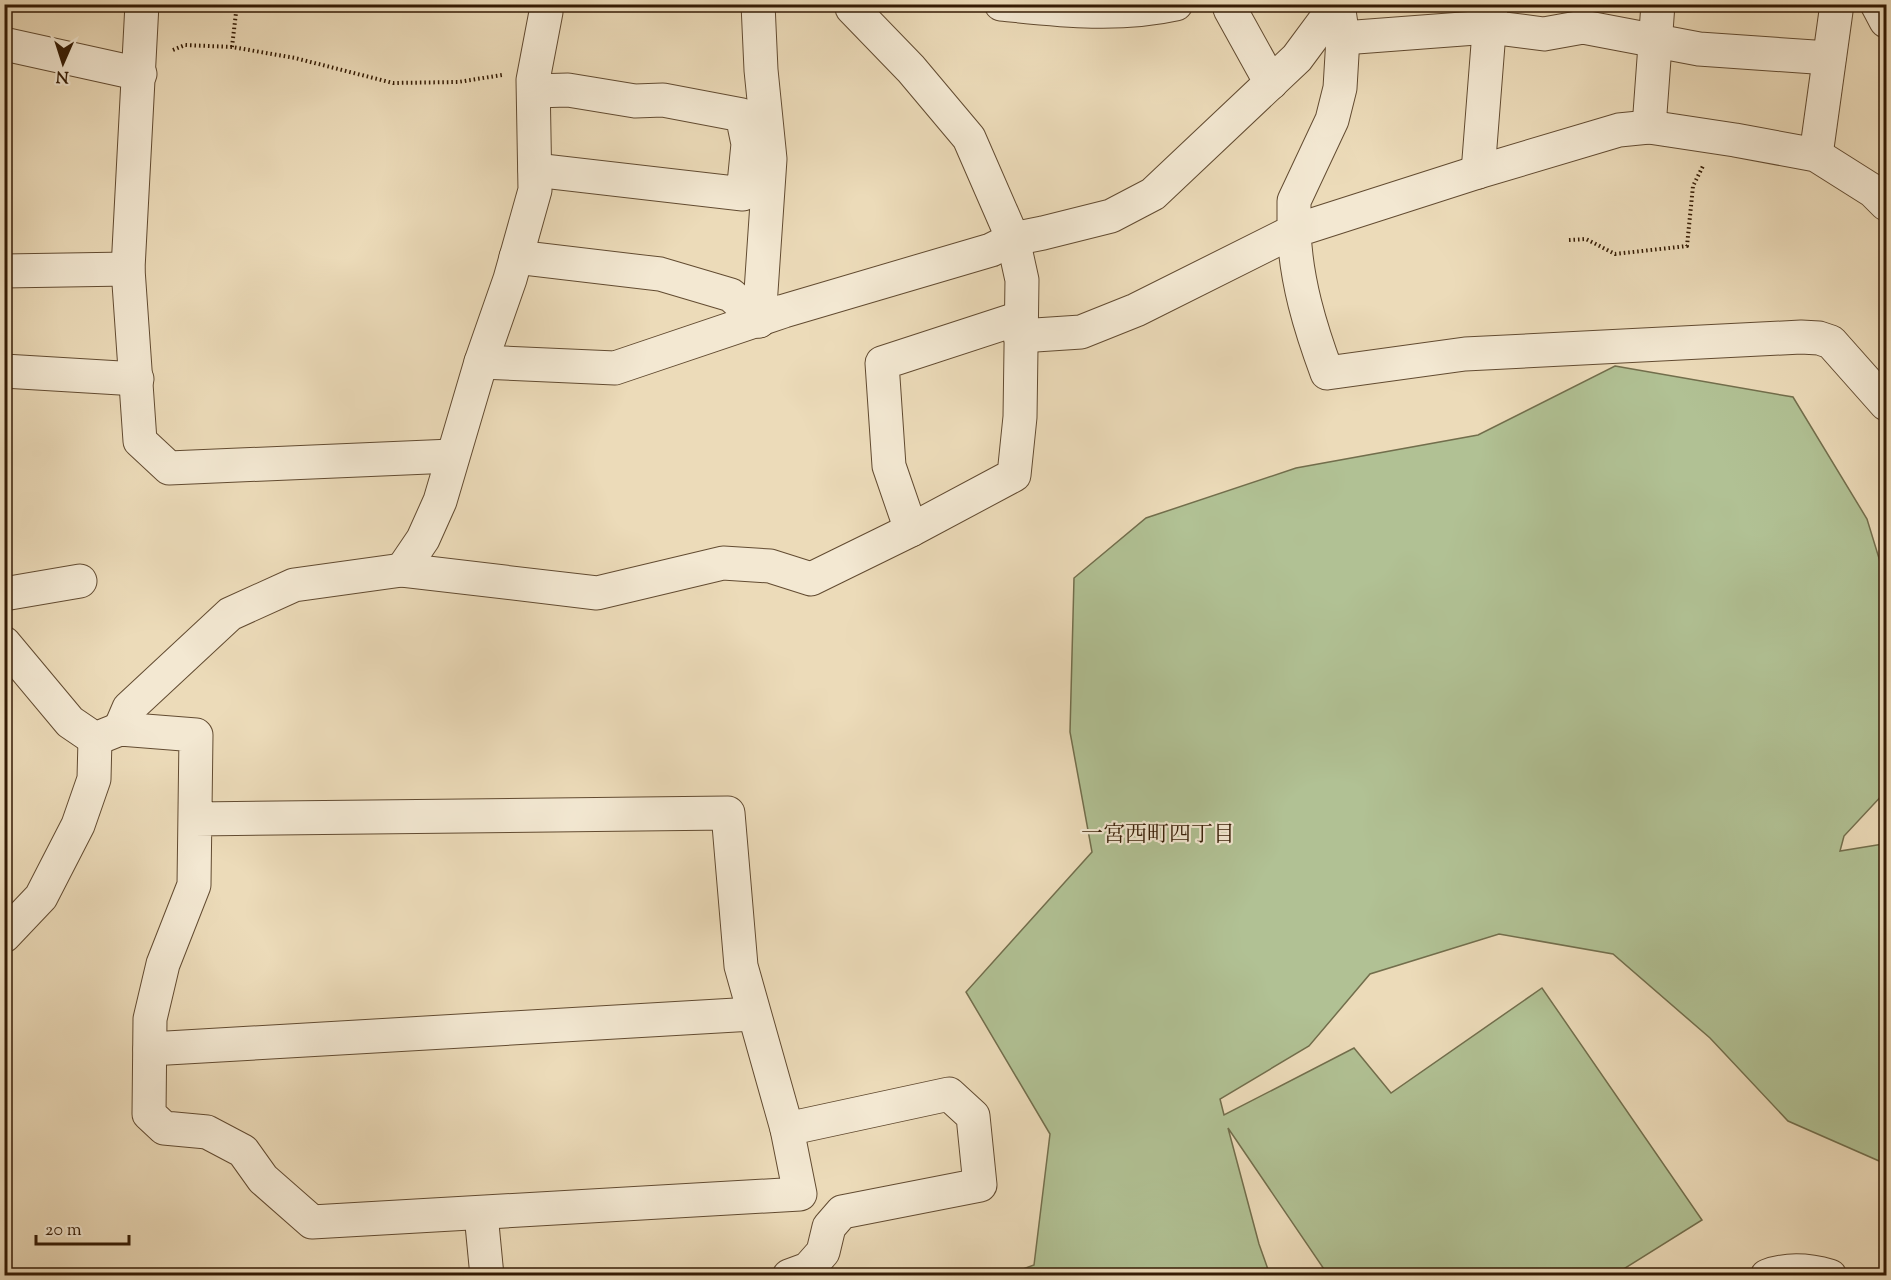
<svg xmlns="http://www.w3.org/2000/svg" width="1891" height="1280" font-family="'Sorts Mill Goudy','Noto Serif JP',serif">
	<style>
		.green { fill: #b1c194; stroke: #726e4c; stroke-width: 1.5 }
		.lines { fill: none; stroke-linecap: round; stroke-linejoin: round }
		.minor-casing { stroke: #624b31; stroke-width: 35 }
		.path { stroke: #341b04; stroke-width: 4; stroke-dasharray: 1.5 3; stroke-linecap: butt }
		.minor { stroke: #f3e8d2; stroke-width: 33 }
		.labels { text-anchor: middle; dominant-baseline: central; stroke-width: 4.5; stroke-linejoin: round; paint-order: stroke }
		.neighbourhood-label { font-size: 22px; fill: #341b04; stroke: #f3e8d2 }
	</style>
	<rect width="100%" height="100%" fill="#ecdbb9"/>
	<filter id="stains"><feTurbulence type="fractalNoise" baseFrequency=".00333" numOctaves="4"/><feColorMatrix values="0 0 0 0 .2 0 0 0 0 .09 0 0 0 0 .02 0 0 0 .5 -.17"/></filter>
	<radialGradient id="worn" r=".72"><stop offset=".6" stop-color="#630" stop-opacity="0"/><stop offset="1" stop-color="#630" stop-opacity=".3"/></radialGradient>
	<!-- green -->
	<path class="green" d="M1615,366L1793,397L1867,519L1886,581V791L1844,836L1840,851L1883,844L1886,846V1164L1788,1121L1710,1038L1613,954L1499,934L1370,974L1309,1046L1220,1099L1224,1115L1354,1048L1391,1093L1542,988L1702,1220L1614,1275H1328L1228,1128L1259,1244L1270,1275H1006L1034,1265L1050,1134L966,992L1092,852L1070,732L1074,578L1146,518L1296,468L1478,435Z"/>
	<g class="lines">
		<!-- minor casing -->
		<g class="minor-casing">
			<g id="minor">
				<path d="M142,4L128,269L140,441L169,468L452,456"/>
				<path d="M758,4L761,70L770,159L759,321"/>
				<path d="M1001,4C1059,10 1118,17 1176,4"/>
				<path d="M1230,4V9L1271,83"/>
				<path d="M1877,4L1886,21"/>
				<path d="M1343,38L1489,27L1544,34L1583,27L1699,49L1829,58"/>
				<path d="M4,44L140,74"/>
				<path d="M534,91L568,90L635,101L663,100L742,115L748,144L743,194L535,170"/>
				<path d="M1649,127L1658,4"/>
				<path d="M1816,155L1837,4"/>
				<path d="M1478,172L1491,6"/>
				<path d="M1886,204L1873,191L1816,155L1735,140L1649,127L1619,130L1478,172L1294,231C1296,281 1310,327 1327,373L1465,354L1801,337L1819,338L1831,342L1886,404"/>
				<path d="M516,257L660,274L731,295L759,321"/>
				<path d="M4,271L128,269"/>
				<path d="M1020,336L1081,332L1136,310L1294,231V201L1332,120L1340,88L1343,38L1338,4"/>
				<path d="M481,362L615,368L784,311L991,250L1013,239L1043,233L1111,216L1153,194L1297,58L1337,4"/>
				<path d="M4,371L137,379"/>
				<path d="M911,530L889,466L882,363L1020,318"/>
				<path d="M402,570L423,539L440,501L481,362L510,279L535,190L533,80L546,12V4"/>
				<path d="M4,594L80,581"/>
				<path d="M4,643L70,722L95,739L120,729L196,735L194,885L163,964L150,1019L149,1114L164,1128L207,1132L243,1151L263,1179L312,1222L800,1194L787,1129L741,966L728,813L195,819"/>
				<path d="M120,729L129,708L230,614L294,585L402,570L597,593L723,563L770,566L811,579L911,530L1014,475L1020,417L1022,280L1013,239L969,138L911,69L852,8"/>
				<path d="M4,936L41,897L78,825L94,779L95,739"/>
				<path d="M150,1049L753,1014"/>
				<path d="M787,1129L949,1094L973,1116L980,1185L842,1212L829,1227L823,1252L808,1269L789,1276"/>
				<path d="M481,1214L487,1276"/>
				<path d="M1767,1276C1788,1268 1809,1270 1830,1276"/>
			</g>
		</g>
		<!-- path -->
		<g class="path">
			<path d="M232,47L237,4"/>
			<path d="M173,50L185,45L232,47L295,58L393,83L458,82L502,75"/>
			<path d="M1569,240L1586,239L1615,254L1687,246L1693,186L1703,166"/>
			<path d="M1886,350V352"/>
		</g>
		<!-- minor -->
		<use href="#minor" class="minor"/>
	</g>
	<g class="labels">
		<!-- neighbourhood labels -->
		<g class="neighbourhood-label">
			<text x="1158" y="836">一宮西町四丁目</text>
		</g>
	</g>
	<!-- margin -->
	<rect width="1891" height="1280" fill="none" stroke="#ecdbb9" stroke-width="24"/>
	<rect x="6" y="6" width="1879" height="1268" fill="none" stroke="#341b04" stroke-width="3"/>
	<rect x="12" y="12" width="1867" height="1256" fill="none" stroke="#341b04" stroke-width="1.5"/>
	<!-- north arrow -->
	<g transform="translate(63 63) rotate(183)" stroke="#f3e8d2" stroke-width="4.5" paint-order="stroke">
	<path d="M0-4.5L10 22L0 15L-10 22Z" fill="#341b04"/>
	<text y="-9" font-size="16" font-weight="bold" text-anchor="middle" fill="#341b04">N</text>
	</g>
	<!-- scale -->
	<path d="M36 1235v9h93v-9" fill="none" stroke="#341b04" stroke-width="3"/>
	<text x="45" y="1235" font-size="18" fill="#341b04" stroke="#f3e8d2" stroke-width="4.5" paint-order="stroke">20 m</text>
	<rect width="100%" height="100%" filter="url(#stains)"/>
	<rect width="100%" height="100%" fill="url(#worn)"/>
</svg>
